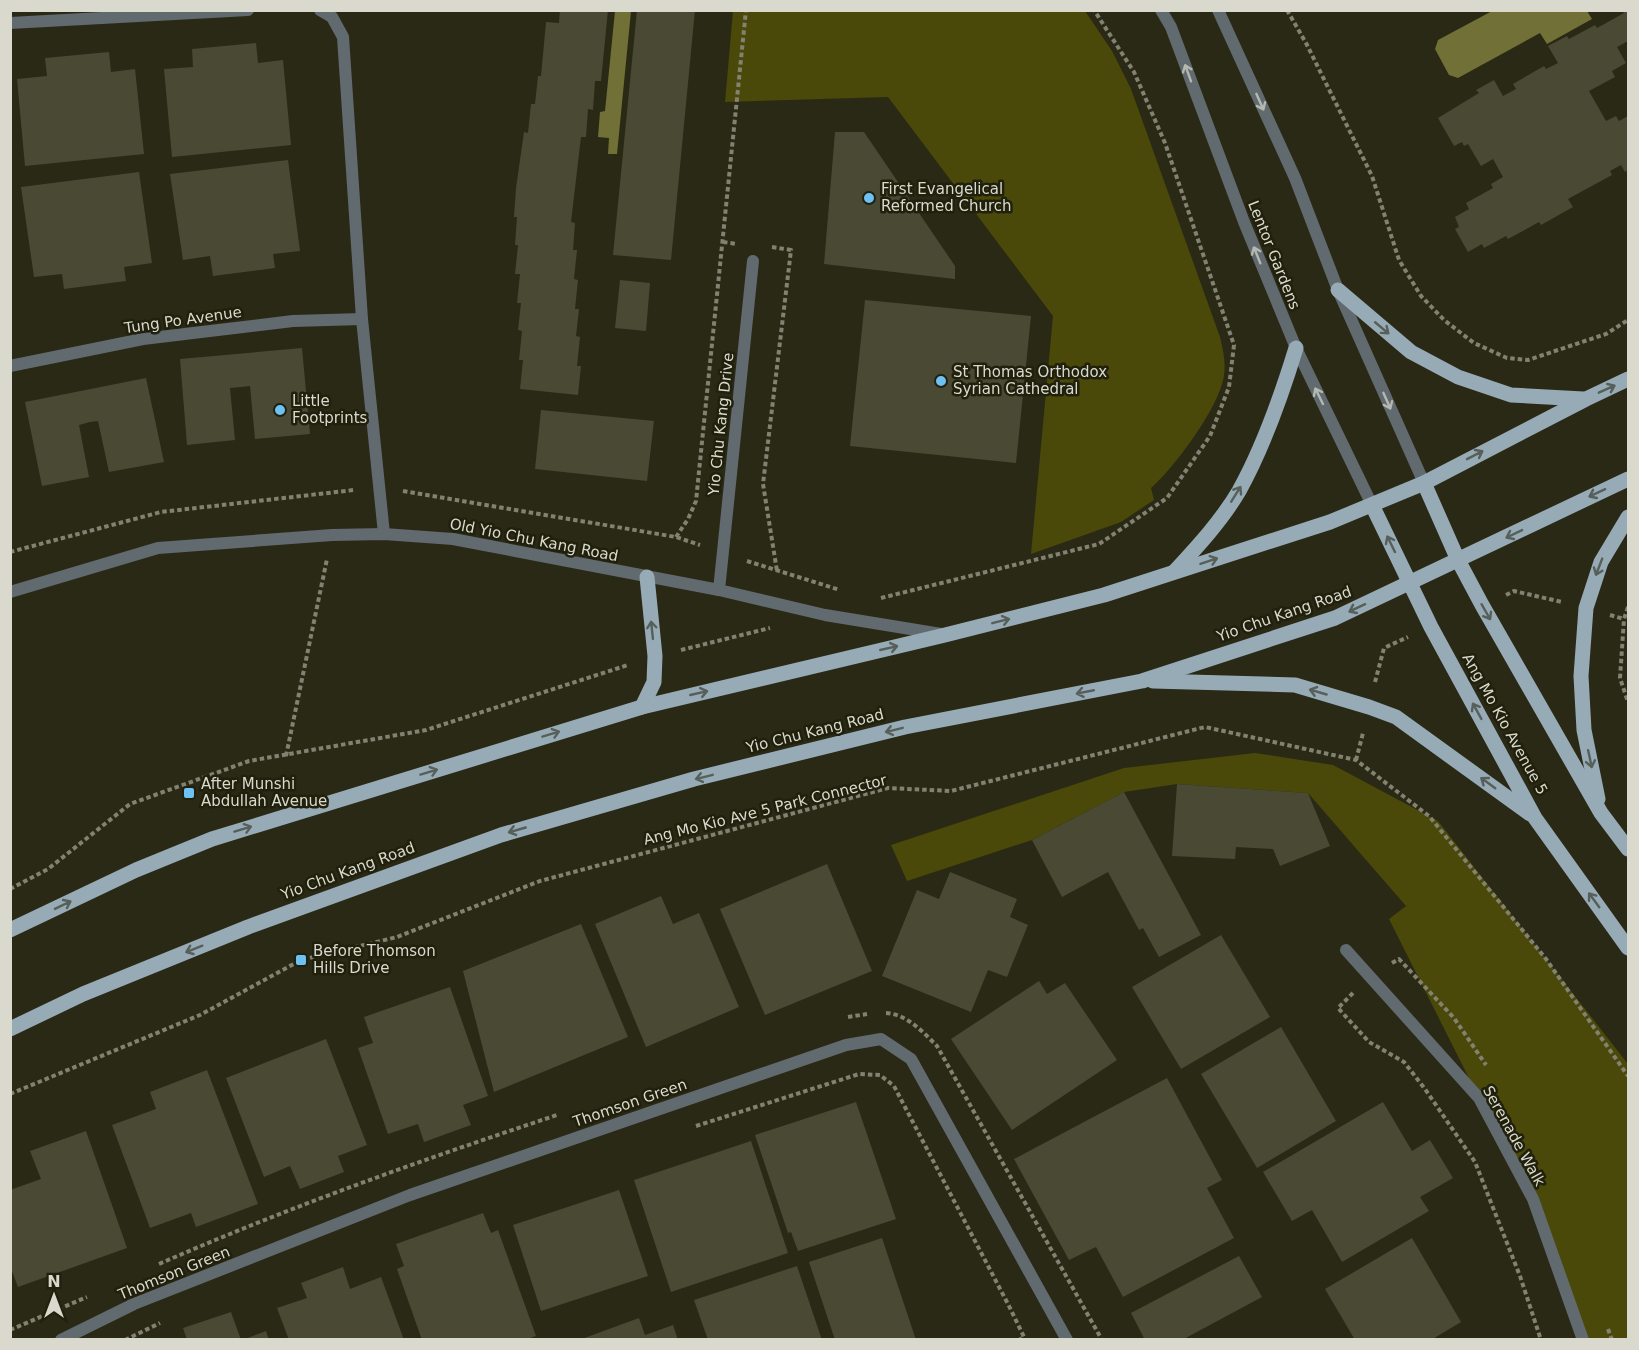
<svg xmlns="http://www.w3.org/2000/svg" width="1639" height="1350" font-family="'DejaVu Sans',sans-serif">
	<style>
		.green { fill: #4a4909 }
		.water { fill: #717036 }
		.building { fill: #494934 }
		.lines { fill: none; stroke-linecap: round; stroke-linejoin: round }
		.path { stroke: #828172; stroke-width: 4; stroke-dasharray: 4.5 3; stroke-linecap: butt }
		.street { stroke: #606a6f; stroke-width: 12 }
		.primary { stroke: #97abb7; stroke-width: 15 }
		.oneway { stroke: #b5b8b1 }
		.oneway2 { stroke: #565f59 }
		.poi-dot { fill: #6dc2f3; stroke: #20200d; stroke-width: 2 }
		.labels { text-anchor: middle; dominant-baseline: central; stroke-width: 5; stroke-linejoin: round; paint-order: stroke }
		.poi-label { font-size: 15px; fill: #d9d9cd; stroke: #20200d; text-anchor: start }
		.street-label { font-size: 15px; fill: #d9d9cd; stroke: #20200d }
	</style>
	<rect width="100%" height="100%" fill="#2a2916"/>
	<!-- green -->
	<g class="green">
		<path d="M733,11H1085L1112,51L1131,89L1220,337C1224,353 1227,369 1222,384C1214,413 1174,468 1151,488L1154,500L1121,522L1031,554L1053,316L888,97L725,102Z"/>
		<path d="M1255,753L1333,765L1438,821L1628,1064V1339H1583L1533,1199L1479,1098L1389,919L1406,906L1308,793L1177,784L1124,792L1032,840L907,881L891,845L1124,768Z"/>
	</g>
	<!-- water -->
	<g class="water">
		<path d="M1494,10L1587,11L1592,19L1547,44L1540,33L1458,78L1449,75L1435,49L1438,40Z"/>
		<path d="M615,11H631L617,154H608L609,138L598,137L600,112L605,111Z"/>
	</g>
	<!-- building -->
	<g class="building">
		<path d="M560,10H608L601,81H595L593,110L588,109L586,137H581L571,222L575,223L573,250H577L574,279L578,280L575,309H579L576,336L580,337L577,366H581L578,395L520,389L523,360H519L522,331L518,330L521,303H517L520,274H515L518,245H515L517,217H514L516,188L524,132L528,133L531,104H535L538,76H541L546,22L559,23Z"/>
		<path d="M637,10H695L671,260L613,255Z"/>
		<path d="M1622,10H1628V41L1617,47L1626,63L1612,71L1615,77L1589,91L1606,121L1616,116L1619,121L1628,116V170L1625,172L1621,165L1610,171L1612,175L1568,199L1573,207L1541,225L1539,222L1508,239L1506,236L1484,248L1482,244L1468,252L1455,229L1459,227L1455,217L1469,209L1466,203L1493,188L1491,184L1503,177L1493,159L1481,166L1468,144L1464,146L1462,142L1454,146L1438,118L1479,93L1476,90L1494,80L1503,96L1516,89L1513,84L1544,66L1546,69L1558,63L1548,46L1567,36L1569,39L1595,25L1597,28L1624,13Z"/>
		<path d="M256,43L258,63L283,60L291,145L172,157L164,69L193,67L192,49Z"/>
		<path d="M109,52L111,72L135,69L144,154L25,166L17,79L47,76L45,58Z"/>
		<path d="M835,132H864L955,266V279L824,264Z"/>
		<path d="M288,160L300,251L273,254L275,268L213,276L210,256L183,260L170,174Z"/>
		<path d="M139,172L152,263L124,267L126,281L64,289L62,274L34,277L21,187Z"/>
		<path d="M620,280L650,283L646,331L615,328Z"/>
		<path d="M865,300L1031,316L1016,463L850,446Z"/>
		<path d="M302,348L310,434L255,439L250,386L241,387L230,388L235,440L187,445L180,359Z"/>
		<path d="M146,378L164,462L109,472L98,421L90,422L79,425L89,477L42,486L25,402Z"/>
		<path d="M541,410L654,421L647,481L535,469Z"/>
		<path d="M1177,784L1308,793L1330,846L1280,866L1273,849L1236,847L1235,859L1172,856Z"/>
		<path d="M1124,792L1201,935L1159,957L1143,928L1139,930L1108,872L1062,897L1032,840Z"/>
		<path d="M827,864L872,971L765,1015L720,909Z"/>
		<path d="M950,872L1017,899L1010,917L1028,925L1007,977L988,970L971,1012L882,976L917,890L939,899Z"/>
		<path d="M661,896L673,924L699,913L739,1007L646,1047L595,924Z"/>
		<path d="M581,924L628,1037L494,1092L463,971Z"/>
		<path d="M1221,935L1270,1017L1181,1069L1132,987Z"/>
		<path d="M1039,981L1047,994L1065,983L1117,1060L1012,1130L951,1039Z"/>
		<path d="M450,987L488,1096L463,1105L471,1125L424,1142L418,1124L388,1134L358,1048L373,1043L364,1017Z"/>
		<path d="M1281,1027L1336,1121L1257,1168L1201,1074Z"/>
		<path d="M326,1039L367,1145L338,1156L344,1172L300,1189L290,1166L264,1177L226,1078Z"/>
		<path d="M207,1070L258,1204L196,1227L191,1213L150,1228L112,1125L156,1109L150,1092Z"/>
		<path d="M1167,1078L1222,1180L1207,1188L1234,1238L1123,1297L1096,1247L1069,1260L1014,1159Z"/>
		<path d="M856,1102L896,1219L798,1251L791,1232L788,1233L755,1135Z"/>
		<path d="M1383,1102L1412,1151L1430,1140L1453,1178L1420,1197L1429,1211L1342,1262L1312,1210L1292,1221L1263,1172Z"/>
		<path d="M86,1131L127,1248L18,1287L10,1266V1190L41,1179L30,1151Z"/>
		<path d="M751,1141L788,1253L671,1292L634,1180Z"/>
		<path d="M619,1190L648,1276L541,1311L513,1225Z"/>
		<path d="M483,1213L491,1233L498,1230L536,1336L525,1340H422L397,1269L404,1266L396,1244Z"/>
		<path d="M882,1238L916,1340H835L809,1262Z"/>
		<path d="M1412,1238L1461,1322L1431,1340H1355L1325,1289Z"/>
		<path d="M1239,1256L1262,1297L1182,1340H1145L1131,1313Z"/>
		<path d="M797,1266L822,1340H708L694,1300Z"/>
		<path d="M343,1267L350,1289L381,1277L404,1340H289L277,1308L307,1298L301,1283Z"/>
		<path d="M231,1312L241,1340H187L183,1328Z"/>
		<path d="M639,1318L645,1335L673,1325L678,1340H579Z"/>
		<path d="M266,1331L269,1340H245V1339Z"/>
	</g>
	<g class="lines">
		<!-- path -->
		<g class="path">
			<path d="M1287,10L1306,43L1372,176L1399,260L1421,296L1444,320L1474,343L1507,358L1528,360L1606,334L1628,320"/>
			<path d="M723,242L737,244"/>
			<path d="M772,247L791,250L763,484L777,571"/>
			<path d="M403,491L676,537L700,545"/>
			<path d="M676,537L688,519L696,501L746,10"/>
			<path d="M10,552L161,512L354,490"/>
			<path d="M747,561L840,590"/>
			<path d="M1506,595L1514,591L1562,602"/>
			<path d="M881,598L1099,544L1167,498L1210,436L1229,387L1234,345L1165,143L1134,72L1094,10"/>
			<path d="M1628,607L1624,619L1620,678L1628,702"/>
			<path d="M1610,615L1624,619"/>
			<path d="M681,650L770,628"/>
			<path d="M1375,682L1384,648L1408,637"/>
			<path d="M286,756L327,559"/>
			<path d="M1356,760L1363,733"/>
			<path d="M10,889L48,869L130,804L249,761L426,730L628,665"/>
			<path d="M1392,963L1399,959L1454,1018L1486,1065"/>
			<path d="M1353,993L1338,1008L1369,1042L1404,1062L1425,1089L1475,1162L1520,1276L1541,1340"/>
			<path d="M886,1013C907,1014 924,1033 937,1046L1102,1340"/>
			<path d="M848,1017L867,1014"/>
			<path d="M10,1094L200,1015L301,960L397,937L540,881L888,788L951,791L1205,727L1356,760L1429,816L1546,959L1628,1076"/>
			<path d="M696,1126L859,1074L880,1075L894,1086L1009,1306L1024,1337L1019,1340"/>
			<path d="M159,1264C289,1207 422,1160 557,1115"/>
			<path d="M1608,1329L1612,1340"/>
			<path d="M10,1330L87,1297"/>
			<path d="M125,1340L160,1323"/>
		</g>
		<!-- street -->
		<g class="street">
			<path d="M320,10L332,17L343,37L362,319L384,534"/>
			<path d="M1161,10L1171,27L1244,222L1296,348L1372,505"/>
			<path d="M1218,10L1295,178L1338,290L1424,483"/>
			<path d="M10,23L248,10"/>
			<path d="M10,366L143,339L293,321L362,319"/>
			<path d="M719,590L753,261"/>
			<path d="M10,592L158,548L332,535L384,534L453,539L719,590L825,615L941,634"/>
			<path d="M1346,950L1479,1098L1533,1199L1583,1340"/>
			<path d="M61,1340L134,1304L410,1195L846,1045L881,1039L911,1059L1067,1340"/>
		</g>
		<!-- primary -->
		<g class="primary">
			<path d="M1338,290L1411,352L1458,377L1511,395L1583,399"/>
			<path d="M1424,483L1458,560L1482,605L1601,813L1628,849"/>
			<path d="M1372,505L1431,627L1535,818L1628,948"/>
			<path d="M1175,571C1198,546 1222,520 1239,491C1264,446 1281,397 1296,348"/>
			<path d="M1153,681L1295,685L1369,707L1396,717L1530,814"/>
			<path d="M642,707L654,682L655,656L647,577"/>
			<path d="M1598,799L1584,730L1581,676L1586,608L1601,562L1628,517"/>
			<path d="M10,930L136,870L212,839L642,707L945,635L1104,595L1330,522L1424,483L1586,399L1628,379"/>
			<path d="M10,1029L83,994L248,927L501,835L694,779L905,727L1142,681L1335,618L1628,479"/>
		</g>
	</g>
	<!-- one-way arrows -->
	<defs><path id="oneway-shaft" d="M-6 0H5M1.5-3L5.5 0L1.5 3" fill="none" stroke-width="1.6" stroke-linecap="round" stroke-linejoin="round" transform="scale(1.5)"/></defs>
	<g class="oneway">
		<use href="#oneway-shaft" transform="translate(1188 73) rotate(-110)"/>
		<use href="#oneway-shaft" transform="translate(1260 102) rotate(66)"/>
		<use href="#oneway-shaft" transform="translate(1257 255) rotate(-112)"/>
		<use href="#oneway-shaft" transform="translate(1319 396) rotate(-116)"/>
		<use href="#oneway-shaft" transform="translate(1387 401) rotate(66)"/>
	</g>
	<g class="oneway2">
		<use href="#oneway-shaft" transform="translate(1382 328) rotate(40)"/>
		<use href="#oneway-shaft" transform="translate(1607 389) rotate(-24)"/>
		<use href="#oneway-shaft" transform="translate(1475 455) rotate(-27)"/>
		<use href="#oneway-shaft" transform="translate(1597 493) rotate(155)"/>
		<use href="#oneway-shaft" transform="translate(1236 494) rotate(-58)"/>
		<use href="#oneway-shaft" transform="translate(1514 534) rotate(154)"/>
		<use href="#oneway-shaft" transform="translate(1391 544) rotate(-116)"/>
		<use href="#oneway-shaft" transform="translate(1209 561) rotate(-18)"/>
		<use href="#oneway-shaft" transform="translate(1599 567) rotate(111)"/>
		<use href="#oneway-shaft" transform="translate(1357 608) rotate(155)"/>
		<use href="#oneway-shaft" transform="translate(1486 612) rotate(60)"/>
		<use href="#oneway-shaft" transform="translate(1001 621) rotate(-14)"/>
		<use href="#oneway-shaft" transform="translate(652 630) rotate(-96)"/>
		<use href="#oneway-shaft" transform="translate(889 648) rotate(-13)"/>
		<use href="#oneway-shaft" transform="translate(1085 692) rotate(169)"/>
		<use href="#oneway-shaft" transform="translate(1318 692) rotate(-164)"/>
		<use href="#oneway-shaft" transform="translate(699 693) rotate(-13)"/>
		<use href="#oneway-shaft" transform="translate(1477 711) rotate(-119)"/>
		<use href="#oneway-shaft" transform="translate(894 730) rotate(166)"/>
		<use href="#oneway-shaft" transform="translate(551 734) rotate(-17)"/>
		<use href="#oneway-shaft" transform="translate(1590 759) rotate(78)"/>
		<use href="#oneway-shaft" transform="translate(429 772) rotate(-17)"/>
		<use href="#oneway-shaft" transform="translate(704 777) rotate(166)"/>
		<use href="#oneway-shaft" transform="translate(1488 783) rotate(-144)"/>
		<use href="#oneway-shaft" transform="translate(243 829) rotate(-17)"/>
		<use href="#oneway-shaft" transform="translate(517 830) rotate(164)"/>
		<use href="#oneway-shaft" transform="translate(1594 900) rotate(-126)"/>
		<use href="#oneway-shaft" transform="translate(63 905) rotate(-26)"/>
		<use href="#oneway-shaft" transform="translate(194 949) rotate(158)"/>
	</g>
	<!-- markers -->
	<g class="poi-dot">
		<circle cx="869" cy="198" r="6"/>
		<circle cx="941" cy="381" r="6"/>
		<circle cx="280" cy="410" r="6"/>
		<rect x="183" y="787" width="12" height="12" rx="3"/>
		<rect x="295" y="954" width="12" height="12" rx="3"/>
	</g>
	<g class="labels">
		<!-- poi labels -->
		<g class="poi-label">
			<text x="881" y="189">First Evangelical<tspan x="881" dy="17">Reformed Church</tspan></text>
			<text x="953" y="372">St Thomas Orthodox<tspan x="953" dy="17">Syrian Cathedral</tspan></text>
			<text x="292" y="401">Little<tspan x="292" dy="17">Footprints</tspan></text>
			<text x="201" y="784">After Munshi<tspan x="201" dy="17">Abdullah Avenue</tspan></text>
			<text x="313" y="951">Before Thomson<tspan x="313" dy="17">Hills Drive</tspan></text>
		</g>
		<!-- street labels -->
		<g class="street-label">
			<text transform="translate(1274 255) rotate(68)">Lentor Gardens</text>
			<text transform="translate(183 320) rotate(-8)">Tung Po Avenue</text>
			<text transform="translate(721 424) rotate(-84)">Yio Chu Kang Drive</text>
			<text transform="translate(534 540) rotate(11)">Old Yio Chu Kang Road</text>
			<text transform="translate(1284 614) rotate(-19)">Yio Chu Kang Road</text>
			<text transform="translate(1505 724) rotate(61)">Ang Mo Kio Avenue 5</text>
			<text transform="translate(815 731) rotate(-14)">Yio Chu Kang Road</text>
			<text transform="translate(765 810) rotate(-14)">Ang Mo Kio Ave 5 Park Connector</text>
			<text transform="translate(348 871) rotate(-20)">Yio Chu Kang Road</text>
			<text transform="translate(630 1103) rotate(-19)">Thomson Green</text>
			<text transform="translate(1514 1136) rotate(61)">Serenade Walk</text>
			<text transform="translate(174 1273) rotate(-22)">Thomson Green</text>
		</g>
	</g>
	<!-- border -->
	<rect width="1639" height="1350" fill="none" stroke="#d9d9cd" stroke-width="24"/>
	<!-- north arrow -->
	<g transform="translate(54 1296)" stroke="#20200d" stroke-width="4.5" paint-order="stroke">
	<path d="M0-4.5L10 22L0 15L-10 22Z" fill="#d9d9cd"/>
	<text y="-9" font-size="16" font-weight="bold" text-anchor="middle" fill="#d9d9cd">N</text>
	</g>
</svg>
